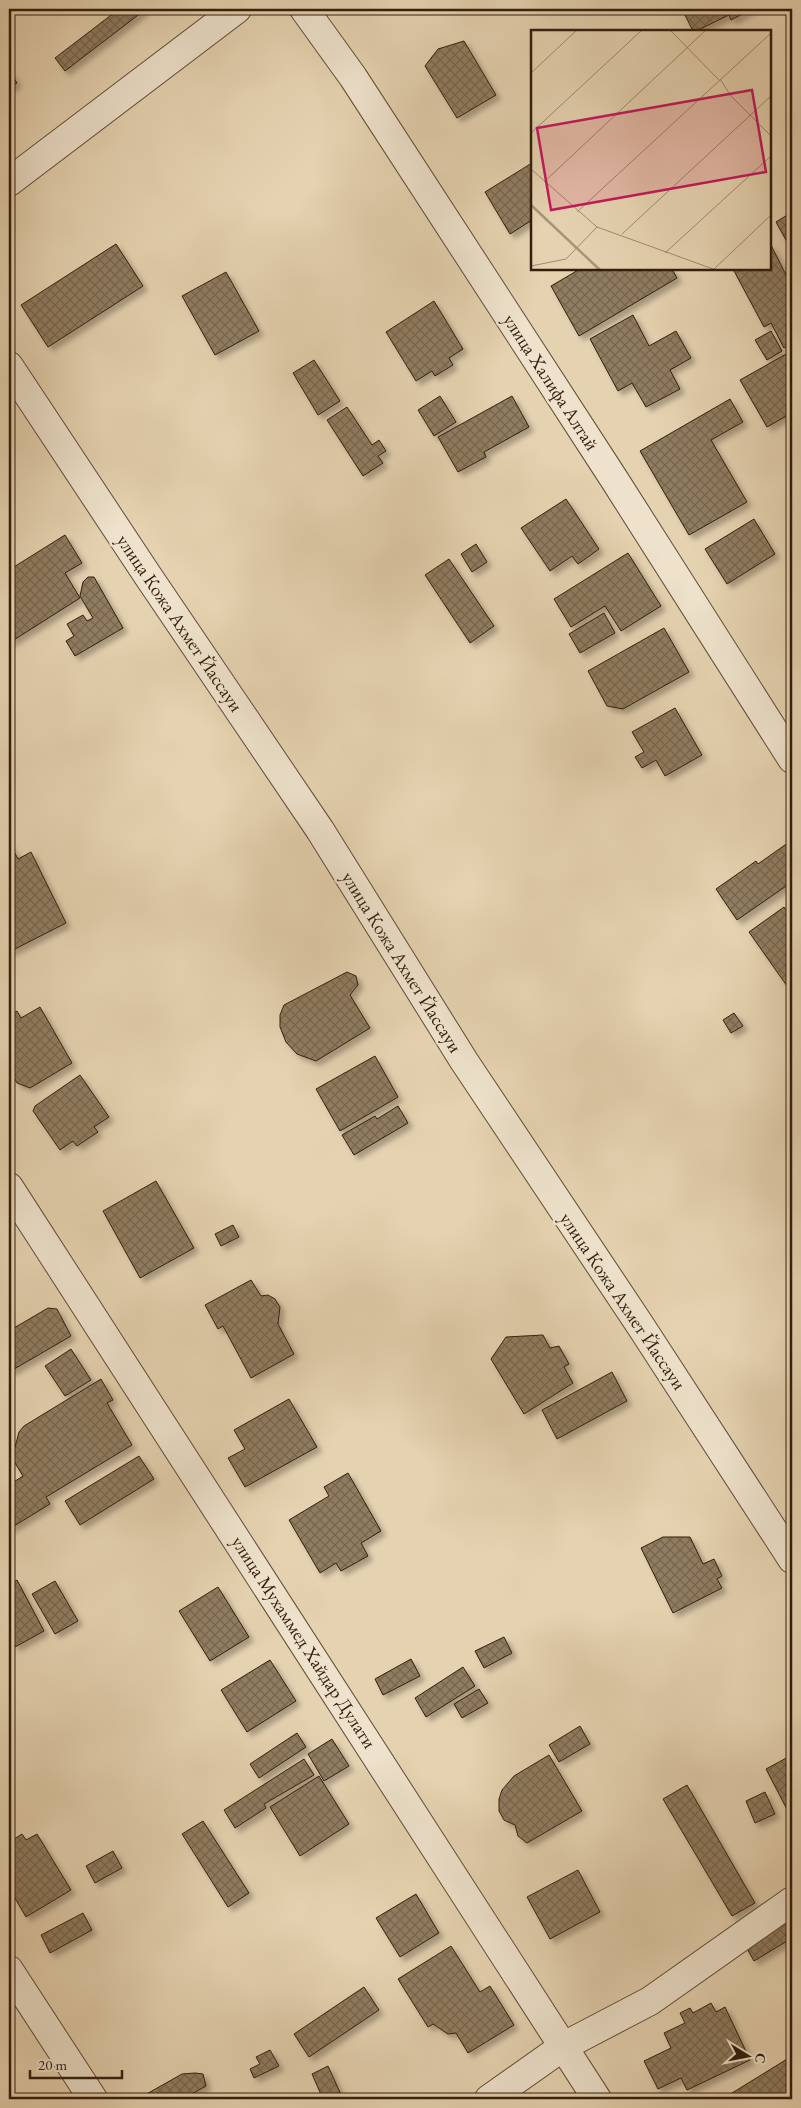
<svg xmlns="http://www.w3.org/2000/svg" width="801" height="2108" font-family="'EB Garamond',serif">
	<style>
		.building { fill: url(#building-cross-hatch); stroke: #331e0c; filter: url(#shadow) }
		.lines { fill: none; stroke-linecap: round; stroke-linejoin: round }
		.street-casing { stroke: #604b35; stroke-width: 30 }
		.street { stroke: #eee2cc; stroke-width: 28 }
		.labels { text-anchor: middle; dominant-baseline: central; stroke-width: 5; stroke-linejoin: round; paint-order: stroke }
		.street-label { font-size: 19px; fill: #331e0c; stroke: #eee2cc }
		.inset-river { fill: none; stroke: #a89578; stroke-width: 2.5 }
		.inset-road { fill: none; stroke: #9e8a6e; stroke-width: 1 }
		.view { fill: #c2185b; fill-opacity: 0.15; stroke: #c2185b; stroke-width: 2.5 }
		.inset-edge { fill: none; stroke: #331e0c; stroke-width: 2.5 }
	</style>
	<defs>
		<pattern id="building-cross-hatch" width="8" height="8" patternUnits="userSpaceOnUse" patternTransform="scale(1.25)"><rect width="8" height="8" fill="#907c61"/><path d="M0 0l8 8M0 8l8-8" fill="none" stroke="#76654e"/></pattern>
		<filter id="shadow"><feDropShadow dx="4.5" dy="4.5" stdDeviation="2.5" flood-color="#0004"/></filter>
	</defs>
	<rect width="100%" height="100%" fill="#e5d2b0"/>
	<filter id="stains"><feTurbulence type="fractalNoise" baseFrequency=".004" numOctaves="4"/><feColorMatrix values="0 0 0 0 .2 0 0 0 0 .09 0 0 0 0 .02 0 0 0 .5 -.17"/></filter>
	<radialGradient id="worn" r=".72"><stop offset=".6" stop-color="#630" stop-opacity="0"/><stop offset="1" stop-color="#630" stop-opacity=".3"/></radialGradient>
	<!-- building -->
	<g class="building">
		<path d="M119,9H146L65,71L55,58Z"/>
		<path d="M682,9H752L731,20L729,15L696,31H693Z"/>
		<path d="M464,41L496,95L457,118L425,66L438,49Z"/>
		<path d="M9,70L17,83L9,88Z"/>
		<path d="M532,163V220L510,234L485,192Z"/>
		<path d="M792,212V251L776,222Z"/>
		<path d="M770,243L792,287V343L784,348L771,323L764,327L733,269H770Z"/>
		<path d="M116,244L143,286L48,347L21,305Z"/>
		<path d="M580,269H672L677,278L579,336L551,286Z"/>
		<path d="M226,272L259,331L215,355L182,296Z"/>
		<path d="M434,301L463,349L449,358L453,365L435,376L432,371L416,381L386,332Z"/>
		<path d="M633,315L649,346L676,331L691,358L670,370L680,389L646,407L632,383L618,391L590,339Z"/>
		<path d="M771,331L782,351L767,360L755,340Z"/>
		<path d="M788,353L792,361V413L767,427L740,380Z"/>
		<path d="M314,360L340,401L318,415L293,373Z"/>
		<path d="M440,396L456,422L434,436L418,410Z"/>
		<path d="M512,396L529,427L484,452L486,457L458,472L438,437Z"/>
		<path d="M730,399L743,422L711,440L747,502L689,535L640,451Z"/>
		<path d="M347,407L372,445L379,440L386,451L378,456L383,463L363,476L327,420Z"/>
		<path d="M566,499L599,549L578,564L572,556L550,571L521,528Z"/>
		<path d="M754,519L775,554L727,584L705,549Z"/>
		<path d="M65,535L82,563L65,573L80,598L9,643V570Z"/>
		<path d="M476,544L487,562L472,572L461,554Z"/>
		<path d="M628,553L661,606L621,631L605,606L571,627L554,599Z"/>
		<path d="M449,559L494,626L470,643L425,575Z"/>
		<path d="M88,577H94L123,628L75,656L66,641L74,636L67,624L83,615L87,621L93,618L80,596L83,582Z"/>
		<path d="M604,613L615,633L580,653L569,634Z"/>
		<path d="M664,628L689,672L623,709L607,706L588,671Z"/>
		<path d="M675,708L702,755L665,776L656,760L642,768L635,757L644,752L632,732Z"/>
		<path d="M792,840V882L737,920L716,889L756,861L758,864Z"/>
		<path d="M10,844L18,859L31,852L66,923L9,952V845Z"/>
		<path d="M784,907L792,919V993L749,932Z"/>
		<path d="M347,972L356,976L358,985L350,995L370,1028L316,1061L297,1054L286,1042L280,1027V1015L284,1005Z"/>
		<path d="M40,1007L72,1063L30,1088L17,1083L9,1068V1016L17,1011L21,1018Z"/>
		<path d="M734,1013L743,1026L731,1033L723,1020Z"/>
		<path d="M375,1056L398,1097L340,1131L316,1089Z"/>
		<path d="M80,1075L109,1117L94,1127L98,1132L77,1146L73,1141L60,1150L33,1111L35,1106Z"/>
		<path d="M398,1106L408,1123L354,1155L342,1135L375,1116L377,1119Z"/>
		<path d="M156,1181L194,1248L140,1278L103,1211Z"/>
		<path d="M233,1225L239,1237L221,1246L215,1234Z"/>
		<path d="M251,1280L261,1296L268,1295L275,1299L280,1307L278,1324L294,1354L251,1378L223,1326L218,1329L205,1305Z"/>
		<path d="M48,1308L57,1309L71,1336L9,1372V1318L14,1328Z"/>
		<path d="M543,1335L550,1348L559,1346L569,1364L564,1367L573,1383L524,1414L491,1359L506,1337Z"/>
		<path d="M71,1349L91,1380L65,1396L45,1366Z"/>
		<path d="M612,1372L627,1401L557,1439L542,1410Z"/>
		<path d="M101,1379L113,1400L107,1403L132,1445L46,1497L50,1504L9,1529V1485L23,1476L12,1458L19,1432L24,1426Z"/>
		<path d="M289,1399L317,1447L245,1487L228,1458L245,1449L234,1430Z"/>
		<path d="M139,1456L154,1479L80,1525L65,1501Z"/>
		<path d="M348,1473L381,1531L361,1543L368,1556L341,1571L336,1563L320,1573L289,1520L329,1496L324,1487Z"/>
		<path d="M663,1537H690L703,1564L714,1559L722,1576L717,1579L722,1588L673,1613L641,1548Z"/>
		<path d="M17,1580L44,1631L15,1647L9,1635V1585Z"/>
		<path d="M55,1581L78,1621L55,1634L32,1594Z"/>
		<path d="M218,1587L249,1637L210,1661L179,1611Z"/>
		<path d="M504,1637L512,1653L484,1668L475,1651Z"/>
		<path d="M411,1659L420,1676L383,1695L375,1679Z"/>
		<path d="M270,1660L296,1701L247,1732L221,1690Z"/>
		<path d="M463,1667L475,1686L426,1717L415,1698Z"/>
		<path d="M479,1689L488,1703L462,1718L454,1704Z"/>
		<path d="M580,1726L590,1744L559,1762L549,1745Z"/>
		<path d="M297,1733L306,1747L259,1778L250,1764Z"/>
		<path d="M332,1739L349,1766L324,1781L308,1754Z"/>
		<path d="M549,1755L582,1811L527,1843L518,1836L515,1825L504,1820L499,1811V1799L502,1790L514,1776Z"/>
		<path d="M792,1755V1819L766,1769Z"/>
		<path d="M304,1759L314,1775L264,1804L266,1808L235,1828L224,1810Z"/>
		<path d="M319,1776L349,1824L300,1856L270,1807Z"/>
		<path d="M687,1785L755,1903L732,1916L663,1799Z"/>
		<path d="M765,1792L775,1814L755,1823L746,1801Z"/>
		<path d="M203,1821L249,1893L228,1907L182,1834Z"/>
		<path d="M22,1834L26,1840L37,1834L71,1890L26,1917L9,1888V1852L13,1850L11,1841Z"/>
		<path d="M113,1851L122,1868L95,1883L86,1866Z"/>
		<path d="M578,1870L600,1912L550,1939L527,1897Z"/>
		<path d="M416,1894L439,1933L400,1957L376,1918Z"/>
		<path d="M792,1911V1938L754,1961L742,1940Z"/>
		<path d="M83,1913L92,1930L50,1953L41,1935Z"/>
		<path d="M451,1946L480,1992L490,1986L514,2025L468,2053L456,2033L448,2034L433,2024L428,2027L398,1979Z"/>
		<path d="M364,1987L379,2010L309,2057L294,2034Z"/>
		<path d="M711,2003L716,2012L725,2007L750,2060L687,2090L681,2078L658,2089L644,2061L671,2048L664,2033L685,2023L680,2013L690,2008L693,2013Z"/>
		<path d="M270,2050L279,2066L254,2078L250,2069L260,2064L256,2057Z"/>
		<path d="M792,2056V2092L781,2099H725L724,2098Z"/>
		<path d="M328,2066L343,2099H323L312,2074Z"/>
		<path d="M195,2073L203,2074L206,2086L183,2099H145L143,2096L182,2074Z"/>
	</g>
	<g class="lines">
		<!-- street casing -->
		<g class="street-casing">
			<g id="street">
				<path d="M304,9L353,77L614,479L792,759"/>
				<path d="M9,182L237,9"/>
				<path d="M9,366L148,576L320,830L464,1061L640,1325L792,1559"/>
				<path d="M9,1187C204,1492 403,1794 597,2099"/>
				<path d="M9,1970L93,2099"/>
				<path d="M489,2099L564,2046L650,2001L792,1901"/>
			</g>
		</g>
		<!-- street -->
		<use href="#street" class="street"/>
	</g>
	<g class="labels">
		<!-- street labels -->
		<g class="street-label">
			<text transform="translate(551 382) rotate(57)">улица Халифа Алтай</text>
			<text transform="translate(180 623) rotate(56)">улица Кожа Ахмет Йассауи</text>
			<text transform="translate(402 962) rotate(58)">улица Кожа Ахмет Йассауи</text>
			<text transform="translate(623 1301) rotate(56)">улица Кожа Ахмет Йассауи</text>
			<text transform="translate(304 1642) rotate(57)">улица Мухаммед Хайдар Дулати</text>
		</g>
	</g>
	<!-- overview -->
	<g transform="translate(531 30)">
		<rect width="240" height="240" fill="#e5d2b0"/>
		<path class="inset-river" d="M0,175L69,240"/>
		<path class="inset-road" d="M139,0L188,50M0,43L46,0M189,49L200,66L240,106M0,103L111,0M0,139L66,197L185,240M13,152L175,0M46,182L240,3M91,204L240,66M134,223L240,126M0,236L35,229L66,197M182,240L240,185"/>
		<path class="view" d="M221,60L235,142L20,180L6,98Z"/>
		<rect width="240" height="240" class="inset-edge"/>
	</g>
	<!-- margin -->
	<rect width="801" height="2108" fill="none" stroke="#e5d2b0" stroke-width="30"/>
	<rect x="10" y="10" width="781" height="2088" fill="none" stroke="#331e0c" stroke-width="2.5"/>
	<rect x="15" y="15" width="771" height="2078" fill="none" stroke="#331e0c"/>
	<!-- north arrow -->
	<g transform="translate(748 2056) rotate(100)" stroke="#eee2cc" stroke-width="4" paint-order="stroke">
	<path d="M0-4L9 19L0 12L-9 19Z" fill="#331e0c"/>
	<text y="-8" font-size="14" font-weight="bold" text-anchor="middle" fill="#331e0c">С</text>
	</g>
	<!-- scale -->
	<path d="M30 2070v8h92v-8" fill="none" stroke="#331e0c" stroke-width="2.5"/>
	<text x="38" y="2070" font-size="15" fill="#331e0c" stroke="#eee2cc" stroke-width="4" paint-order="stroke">20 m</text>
	<rect width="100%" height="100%" filter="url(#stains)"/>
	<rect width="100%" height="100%" fill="url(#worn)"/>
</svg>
